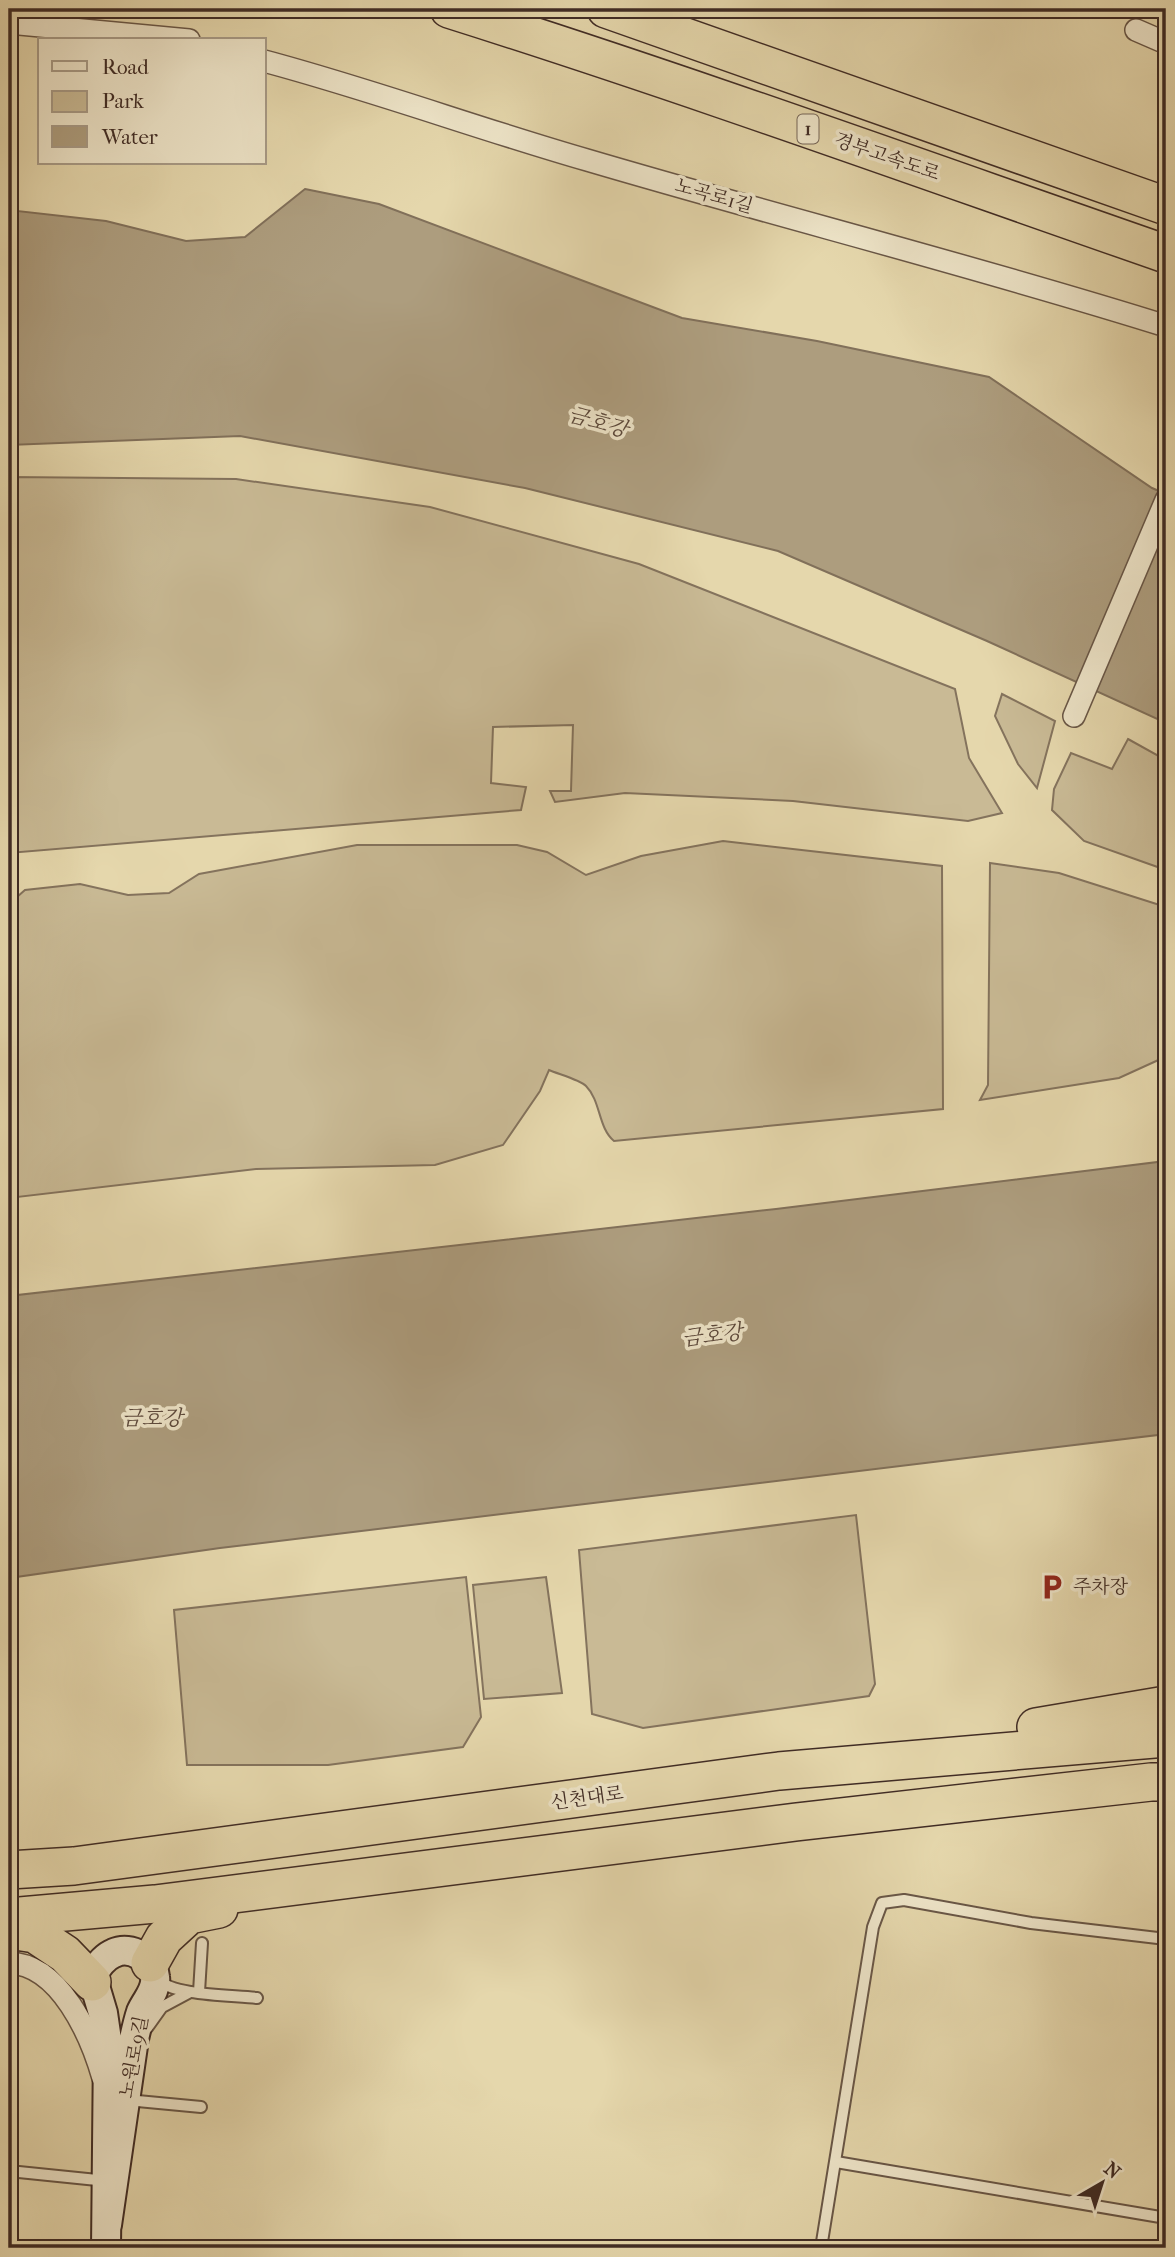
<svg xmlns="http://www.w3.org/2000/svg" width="1175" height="2257" font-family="'IM FELL French Canon','Noto Serif KR',serif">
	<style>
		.green { fill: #c9ba95; stroke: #84735d; stroke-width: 2 }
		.water { fill: #ad9d7e; stroke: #81705a; stroke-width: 2 }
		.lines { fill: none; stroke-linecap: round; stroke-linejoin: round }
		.lane-casing { stroke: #695747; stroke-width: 14 }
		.street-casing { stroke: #695747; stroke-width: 24 }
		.secondary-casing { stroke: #402c25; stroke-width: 32 }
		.highway-casing { stroke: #402c25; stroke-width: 40 }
		.lane { stroke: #eee5c9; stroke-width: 10 }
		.street { stroke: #eee5c9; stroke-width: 21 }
		.secondary { stroke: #eee5c9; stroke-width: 28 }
		.highway { stroke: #e5d7ac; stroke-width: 37 }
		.labels { text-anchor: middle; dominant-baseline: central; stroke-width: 7; stroke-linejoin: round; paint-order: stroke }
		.shield { fill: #eee5c9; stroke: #746456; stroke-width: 2 }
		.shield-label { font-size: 18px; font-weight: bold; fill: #402c25 }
		.street-label { font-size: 19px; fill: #402c25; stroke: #eee5c9 }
		.poi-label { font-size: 19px; fill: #402c25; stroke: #eee5c9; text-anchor: start }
		.water-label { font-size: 21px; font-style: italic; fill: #5b483b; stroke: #eee5c9 }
	</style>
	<rect width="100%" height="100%" fill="#e5d7ac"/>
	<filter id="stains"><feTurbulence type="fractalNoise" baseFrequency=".00286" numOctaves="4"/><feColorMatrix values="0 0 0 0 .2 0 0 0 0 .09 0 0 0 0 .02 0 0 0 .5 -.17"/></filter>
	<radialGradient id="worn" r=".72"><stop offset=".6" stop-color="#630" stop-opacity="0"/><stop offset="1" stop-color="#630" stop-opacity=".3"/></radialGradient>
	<!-- green -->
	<g class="green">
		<path d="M9,477L236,479L430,507L639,564L955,689L969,758L1002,813L968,821L793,801L625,793L555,802L550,791H571L573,725L493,727L491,783L526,787L521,810L9,853Z"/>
		<path d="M1002,694L1055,721L1037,788L1018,764L995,716Z"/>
		<path d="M1128,739L1166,760V870L1084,841L1052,810L1054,789L1071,753L1112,769Z"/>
		<path d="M723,841L942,866L943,1109L614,1141C598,1128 601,1101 586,1086C580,1080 558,1074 549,1070L540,1091L503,1145L435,1165L256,1169L9,1198V904L25,890L80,884L128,895L169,893L199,874L357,845H517L547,852L586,875L641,856Z"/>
		<path d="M990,863L1059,873L1166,907L1165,1057L1119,1078L980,1100L988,1085Z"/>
		<path d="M856,1515L875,1684L869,1696L643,1728L592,1714L579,1550Z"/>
		<path d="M466,1577L481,1717L463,1747L328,1765H187L174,1610Z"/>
		<path d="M546,1577L562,1693L484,1699L473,1585Z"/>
	</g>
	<!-- water -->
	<g class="water">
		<path d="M305,189L379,204L682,318L817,341L989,377L1152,488L1166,494V723L987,641L778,551L525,488L240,436L9,445V210L106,221L186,241L245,237Z"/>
		<path d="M1166,1161V1434L220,1548L9,1578V1296L776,1209Z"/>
	</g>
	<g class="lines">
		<!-- lane casing -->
		<g class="lane-casing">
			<g id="lane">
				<path d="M157,1979C173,1996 232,1995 257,1998"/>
				<path d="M199,1992L202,1943"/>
				<path d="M147,2028L162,2007L190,1992"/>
				<path d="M127,2100L201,2107"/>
				<path d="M836,2162L1166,2218"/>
				<path d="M9,2171L107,2181"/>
				<path d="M821,2248L873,1927L882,1903L904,1900L1031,1923L1166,1939"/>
			</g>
		</g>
		<!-- street casing -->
		<g class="street-casing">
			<g id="street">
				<path d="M9,23L189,40"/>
				<path d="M1136,30L1166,43"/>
				<path d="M264,61C373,90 479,129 587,160C780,217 975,266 1166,326"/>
				<path d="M1074,716L1166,500"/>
				<path d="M9,1963C60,1964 91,2036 103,2078"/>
			</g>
		</g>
		<!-- secondary casing -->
		<g class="secondary-casing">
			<path id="secondary" d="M106,2248L108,2047L103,2013L92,1976C97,1967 104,1957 114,1953C131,1945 153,1959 155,1977C157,1991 146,2000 141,2012C138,2021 136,2030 134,2039L107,2225"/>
		</g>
		<!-- highway casing -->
		<g class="highway-casing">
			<g id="highway">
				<path d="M449,9C690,85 927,171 1166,254"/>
				<path d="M606,9L1166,206"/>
				<path d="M1036,1727L1166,1705"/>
				<path d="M9,1870L74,1866L779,1771L1166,1738"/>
				<path d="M9,1917L155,1904L796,1822L1151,1782H1166"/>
				<path d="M9,1930L35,1934L65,1954L92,1982"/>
				<path d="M150,1963L164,1938L189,1915L219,1909"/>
			</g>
		</g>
		<!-- lane -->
		<use href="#lane" class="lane"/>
		<!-- street -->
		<use href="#street" class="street"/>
		<!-- secondary -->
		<use href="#secondary" class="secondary"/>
		<!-- highway -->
		<use href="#highway" class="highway"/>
	</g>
	<!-- icons -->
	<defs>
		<g id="parking-bare" transform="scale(2.1)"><path d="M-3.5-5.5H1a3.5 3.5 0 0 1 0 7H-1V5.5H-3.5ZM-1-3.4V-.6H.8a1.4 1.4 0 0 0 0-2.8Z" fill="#8f2418" stroke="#eee5c9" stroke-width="2.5" paint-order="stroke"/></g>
	</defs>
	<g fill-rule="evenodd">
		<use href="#parking-bare" x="1052" y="1587"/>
	</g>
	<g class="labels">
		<!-- shield labels -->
		<rect class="shield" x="797.5" y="114.5" width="21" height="29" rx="5"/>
		<g class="shield-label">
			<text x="808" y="129">1</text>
		</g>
		<!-- street labels -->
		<g class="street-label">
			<text transform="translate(887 157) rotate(19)">경부고속도로</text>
			<text transform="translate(714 196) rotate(16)">노곡로1길</text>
			<text transform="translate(587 1798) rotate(-8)">신천대로</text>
			<text transform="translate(134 2057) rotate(-79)">노원로9길</text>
		</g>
		<!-- poi labels -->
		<g class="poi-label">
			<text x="1073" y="1587">주차장</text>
		</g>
		<!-- water labels -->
		<g class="water-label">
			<text transform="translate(598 422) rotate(16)">금호강</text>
			<text transform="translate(712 1335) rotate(-7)">금호강</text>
			<text x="152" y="1418">금호강</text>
		</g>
	</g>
	<!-- margin -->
	<rect width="1175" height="2257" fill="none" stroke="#e5d7ac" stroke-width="35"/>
	<rect x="10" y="10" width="1154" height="2236" fill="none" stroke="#402c25" stroke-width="3.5"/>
	<rect x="18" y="18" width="1140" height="2222" fill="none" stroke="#402c25" stroke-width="2"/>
	<!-- legend -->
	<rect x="38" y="38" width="228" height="126" fill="#eee5c9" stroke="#a89b87" stroke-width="2"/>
	<rect x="52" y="61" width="35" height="10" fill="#eee5c9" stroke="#a89b87" stroke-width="2"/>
	<text x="102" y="74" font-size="21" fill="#402c25">Road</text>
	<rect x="52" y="91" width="35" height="21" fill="#c9ba95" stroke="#a89b87" stroke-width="2"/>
	<text x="102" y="108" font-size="21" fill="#402c25">Park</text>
	<rect x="52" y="126" width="35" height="21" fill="#ad9d7e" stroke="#a89b87" stroke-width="2"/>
	<text x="102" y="144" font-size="21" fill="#402c25">Water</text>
	<!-- north arrow -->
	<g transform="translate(1102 2183) rotate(39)" stroke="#eee5c9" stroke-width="5" paint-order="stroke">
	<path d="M0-5L12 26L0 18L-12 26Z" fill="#402c25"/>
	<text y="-10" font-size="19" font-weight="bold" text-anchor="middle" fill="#402c25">N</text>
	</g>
	<rect width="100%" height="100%" filter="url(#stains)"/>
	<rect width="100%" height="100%" fill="url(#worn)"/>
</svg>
